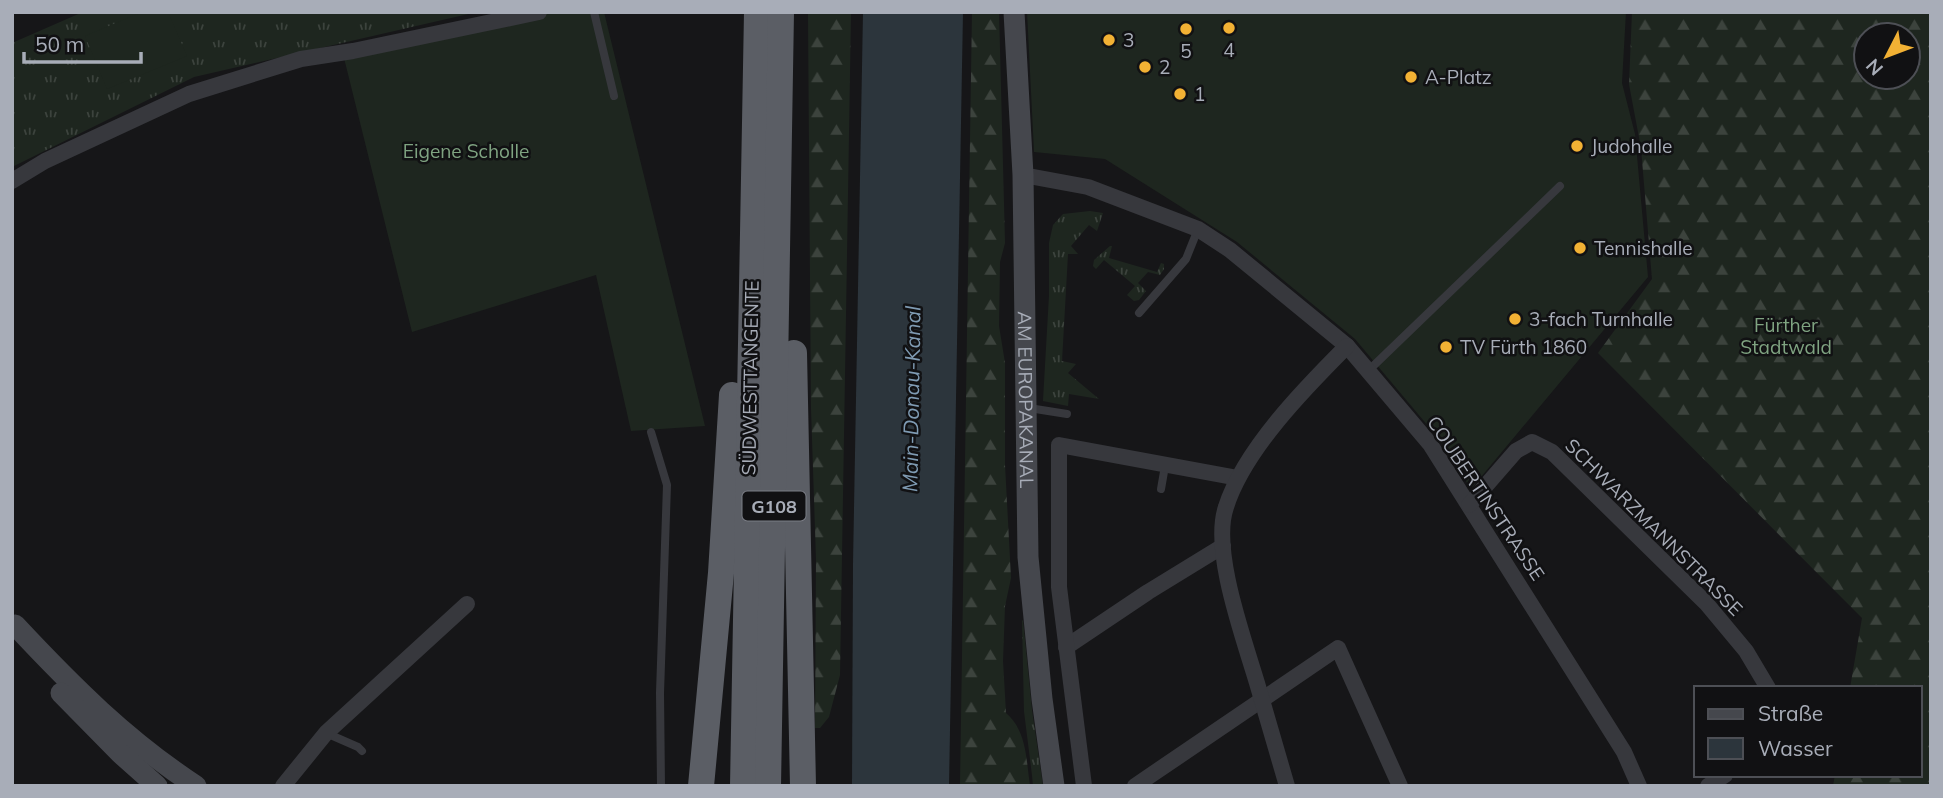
<svg xmlns="http://www.w3.org/2000/svg" width="1943" height="798" font-family="Mulish,sans-serif">
	<style>
		.grass { fill: url(#grass-tufts) }
		.forest { fill: url(#forest-firs); fill-rule: evenodd }
		.garden { fill: #1e261f }
		.water { fill: #2c353c }
		.lines { fill: none; stroke-linecap: round; stroke-linejoin: round }
		.service { stroke: #37383d; stroke-width: 8 }
		.minor { stroke: #37383d; stroke-width: 16 }
		.secondary { stroke: #45474d; stroke-width: 21 }
		.trunk { stroke: #5b5e65; stroke-width: 26 }
		.poi-dot { fill: #f2b134; stroke: #111113; stroke-width: 2.5 }
		.labels { text-anchor: middle; dominant-baseline: central; stroke-width: 5; stroke-linejoin: round; paint-order: stroke }
		.shield { fill: #111113; stroke: #7b7e86; stroke-width: 2 }
		.shield-label { font-size: 18px; font-weight: bold; fill: #a8adb8 }
		.poi-label { font-size: 19px; fill: #a8adb8; stroke: #111113; text-anchor: start }
		.park-label { font-size: 19px; fill: #7fa381; stroke: #111113 }
		.street-label { font-size: 19px; fill: #a8adb8; stroke: #111113 }
		.water-label { font-size: 21px; font-style: italic; fill: #7f9bb3; stroke: #111113 }
	</style>
	<defs>
		<pattern id="grass-tufts" width="24" height="20" patternUnits="userSpaceOnUse" patternTransform="scale(1.75)"><rect width="24" height="20" fill="#1e261f"/><path d="M3 7l-1-3M5 7V3M7 7l1-3M15 17l-1-3M17 17v-4M19 17l1-3" fill="none" stroke="#3c433d"/></pattern>
		<pattern id="forest-firs" width="22" height="20" patternUnits="userSpaceOnUse" patternTransform="scale(1.75)"><rect width="22" height="20" fill="#1e261f"/><path d="M5 1l3.5 6h-7zM16 11l3.5 6h-7z" fill="#3c433d"/></pattern>
	</defs>
	<rect width="100%" height="100%" fill="#161618"/>
	<!-- grass -->
	<g class="grass">
		<path d="M83,12H477L194,77L12,167V43Z"/>
		<path d="M1090,211L1103,213L1097,231L1089,225L1071,246L1078,254H1068L1062,361L1076,364L1068,373L1099,399L1069,394L1068,406L1043,401L1049,296V243L1053,225L1063,214Z"/>
		<path d="M1110,246H1112L1109,258L1157,272L1161,263L1164,264V269L1160,275L1148,272L1138,283L1146,291L1139,300L1134,301L1127,295L1135,286L1104,260L1096,269L1093,266L1094,260Z"/>
		<path d="M1023,620L1032,710L1043,786H1033L1032,775L1024,711L1022,621Z"/>
	</g>
	<!-- forest -->
	<g class="forest">
		<path d="M808,12H851L840,675L829,717L820,728H815L816,559L811,408Z"/>
		<path d="M972,12H999L1005,243L1000,262L999,326L1005,363V465L1011,578L1005,606L1003,661L1006,713C1027,731 1026,759 1030,786H960Z"/>
		<path d="M1632,12H1931V786H1833L1835,775H1920V688H1850L1862,618L1598,353L1652,279L1641,148L1629,84ZM1866,35H1908V77H1866Z"/>
	</g>
	<!-- garden -->
	<g class="garden">
		<path d="M142,12H168L187,56L107,89L85,36Z"/>
		<path d="M527,12H604L705,426L631,431L596,275L412,332L344,58Z"/>
		<path d="M1027,12H1626L1622,83L1635,134L1648,277L1471,489L1439,439L1355,339L1237,242L1105,159L1034,152Z"/>
	</g>
	<!-- water -->
	<path class="water" d="M863,12H963L949,786H852L853,564Z"/>
	<g class="lines">
		<!-- service -->
		<g class="service">
			<path d="M594,12L614,96"/>
			<path d="M1139,313L1186,259L1198,229"/>
			<path d="M1368,371L1560,186"/>
			<path d="M1029,408L1067,414"/>
			<path d="M651,432L667,485L660,693L661,786"/>
			<path d="M1161,489L1165,466"/>
			<path d="M326,733L358,747L362,751"/>
		</g>
		<!-- minor -->
		<g class="minor">
			<path d="M1023,175L1088,187L1198,229L1230,250L1347,346L1430,444L1624,752L1639,786"/>
			<path d="M12,181L45,161L189,94L301,59L353,51L539,12"/>
			<path d="M1469,505L1516,451L1532,442L1552,452L1706,603L1746,651L1768,688"/>
			<path d="M1066,647L1148,592L1223,546"/>
			<path d="M283,786L326,733L467,604"/>
			<path d="M1084,786L1059,587V445L1238,478"/>
			<path d="M1135,786L1338,648L1400,786"/>
			<path d="M1287,786C1277,752 1267,717 1257,683C1244,639 1211,550 1226,507C1244,450 1305,388 1347,346"/>
			<path d="M1708,786L1725,775"/>
		</g>
		<!-- secondary -->
		<g class="secondary">
			<path id="s1" d="M1014,12L1023,175L1028,557L1042,699L1054,786"/>
			<path d="M15,625C72,686 126,740 196,786"/>
			<path d="M61,693L120,753L157,786"/>
		</g>
		<!-- trunk -->
		<g class="trunk">
			<path d="M794,353L803,786"/>
			<path d="M701,786L721,573L732,395"/>
			<path d="M743,786L757,12"/>
			<path d="M768,786L781,12"/>
		</g>
	</g>
	<!-- markers -->
	<g class="poi-dot">
		<circle cx="1229" cy="28" r="7"/>
		<circle cx="1186" cy="29" r="7"/>
		<circle cx="1109" cy="40" r="7"/>
		<circle cx="1145" cy="67" r="7"/>
		<circle cx="1411" cy="77" r="7"/>
		<circle cx="1180" cy="94" r="7"/>
		<circle cx="1577" cy="146" r="7"/>
		<circle cx="1580" cy="248" r="7"/>
		<circle cx="1515" cy="319" r="7"/>
		<circle cx="1446" cy="347" r="7"/>
	</g>
	<g class="labels">
		<!-- shield labels -->
		<rect class="shield" x="742.5" y="491.5" width="63" height="29" rx="5"/>
		<g class="shield-label">
			<text x="774" y="506">G108</text>
		</g>
		<!-- poi labels -->
		<g class="poi-label">
			<text x="1123" y="40">3</text>
			<text x="1229" y="50" text-anchor="middle">4</text>
			<text x="1186" y="51" text-anchor="middle">5</text>
			<text x="1159" y="67">2</text>
			<text x="1425" y="77">A-Platz</text>
			<text x="1194" y="94">1</text>
			<text x="1591" y="146">Judohalle</text>
			<text x="1594" y="248">Tennishalle</text>
			<text x="1529" y="319">3-fach Turnhalle</text>
			<text x="1460" y="347">TV Fürth 1860</text>
		</g>
		<!-- park labels -->
		<g class="park-label">
			<text x="466" y="151">Eigene Scholle</text>
			<text x="1786" y="325">Fürther<tspan x="1786" dy="22">Stadtwald</tspan></text>
		</g>
		<!-- street labels -->
		<g class="street-label">
			<text transform="translate(750 378) rotate(-89)">SÜDWESTTANGENTE</text>
			<text stroke="none"><textPath href="#s1" startOffset="388">AM EUROPAKANAL</textPath></text>
			<text transform="translate(1486 498) rotate(56)">COUBERTINSTRASSE</text>
			<text transform="translate(1654 527) rotate(45)">SCHWARZMANNSTRASSE</text>
		</g>
		<!-- water labels -->
		<g class="water-label">
			<text transform="translate(911 399) rotate(-89)">Main-Donau-Kanal</text>
		</g>
	</g>
	<!-- border -->
	<rect width="1943" height="798" fill="none" stroke="#a8adb8" stroke-width="28"/>
	<!-- legend -->
	<rect x="1694" y="686" width="228" height="91" fill="#111113" stroke="#4d4f55" stroke-width="2"/>
	<rect x="1708" y="709" width="35" height="10" fill="#45474d" stroke="#4d4f55" stroke-width="2"/>
	<text x="1758" y="721" font-size="21" fill="#a8adb8">Straße</text>
	<rect x="1708" y="738" width="35" height="21" fill="#2c353c" stroke="#4d4f55" stroke-width="2"/>
	<text x="1758" y="756" font-size="21" fill="#a8adb8">Wasser</text>
	<!-- north arrow -->
	<g transform="translate(1887 56) rotate(228)"><circle r="33" fill="#111113" stroke="#4d4f55" stroke-width="2"/>
	<path d="M0-5L12 26L0 18L-12 26Z" fill="#f2b134"/>
	<text y="-10" font-size="19" font-weight="bold" text-anchor="middle" fill="#a8adb8">N</text>
	</g>
	<!-- scale -->
	<path d="M24 52v10h117v-10" fill="none" stroke="#a8adb8" stroke-width="3.5"/>
	<text x="35" y="52" font-size="21" fill="#a8adb8" stroke="#111113" stroke-width="5" paint-order="stroke">50 m</text>
</svg>
